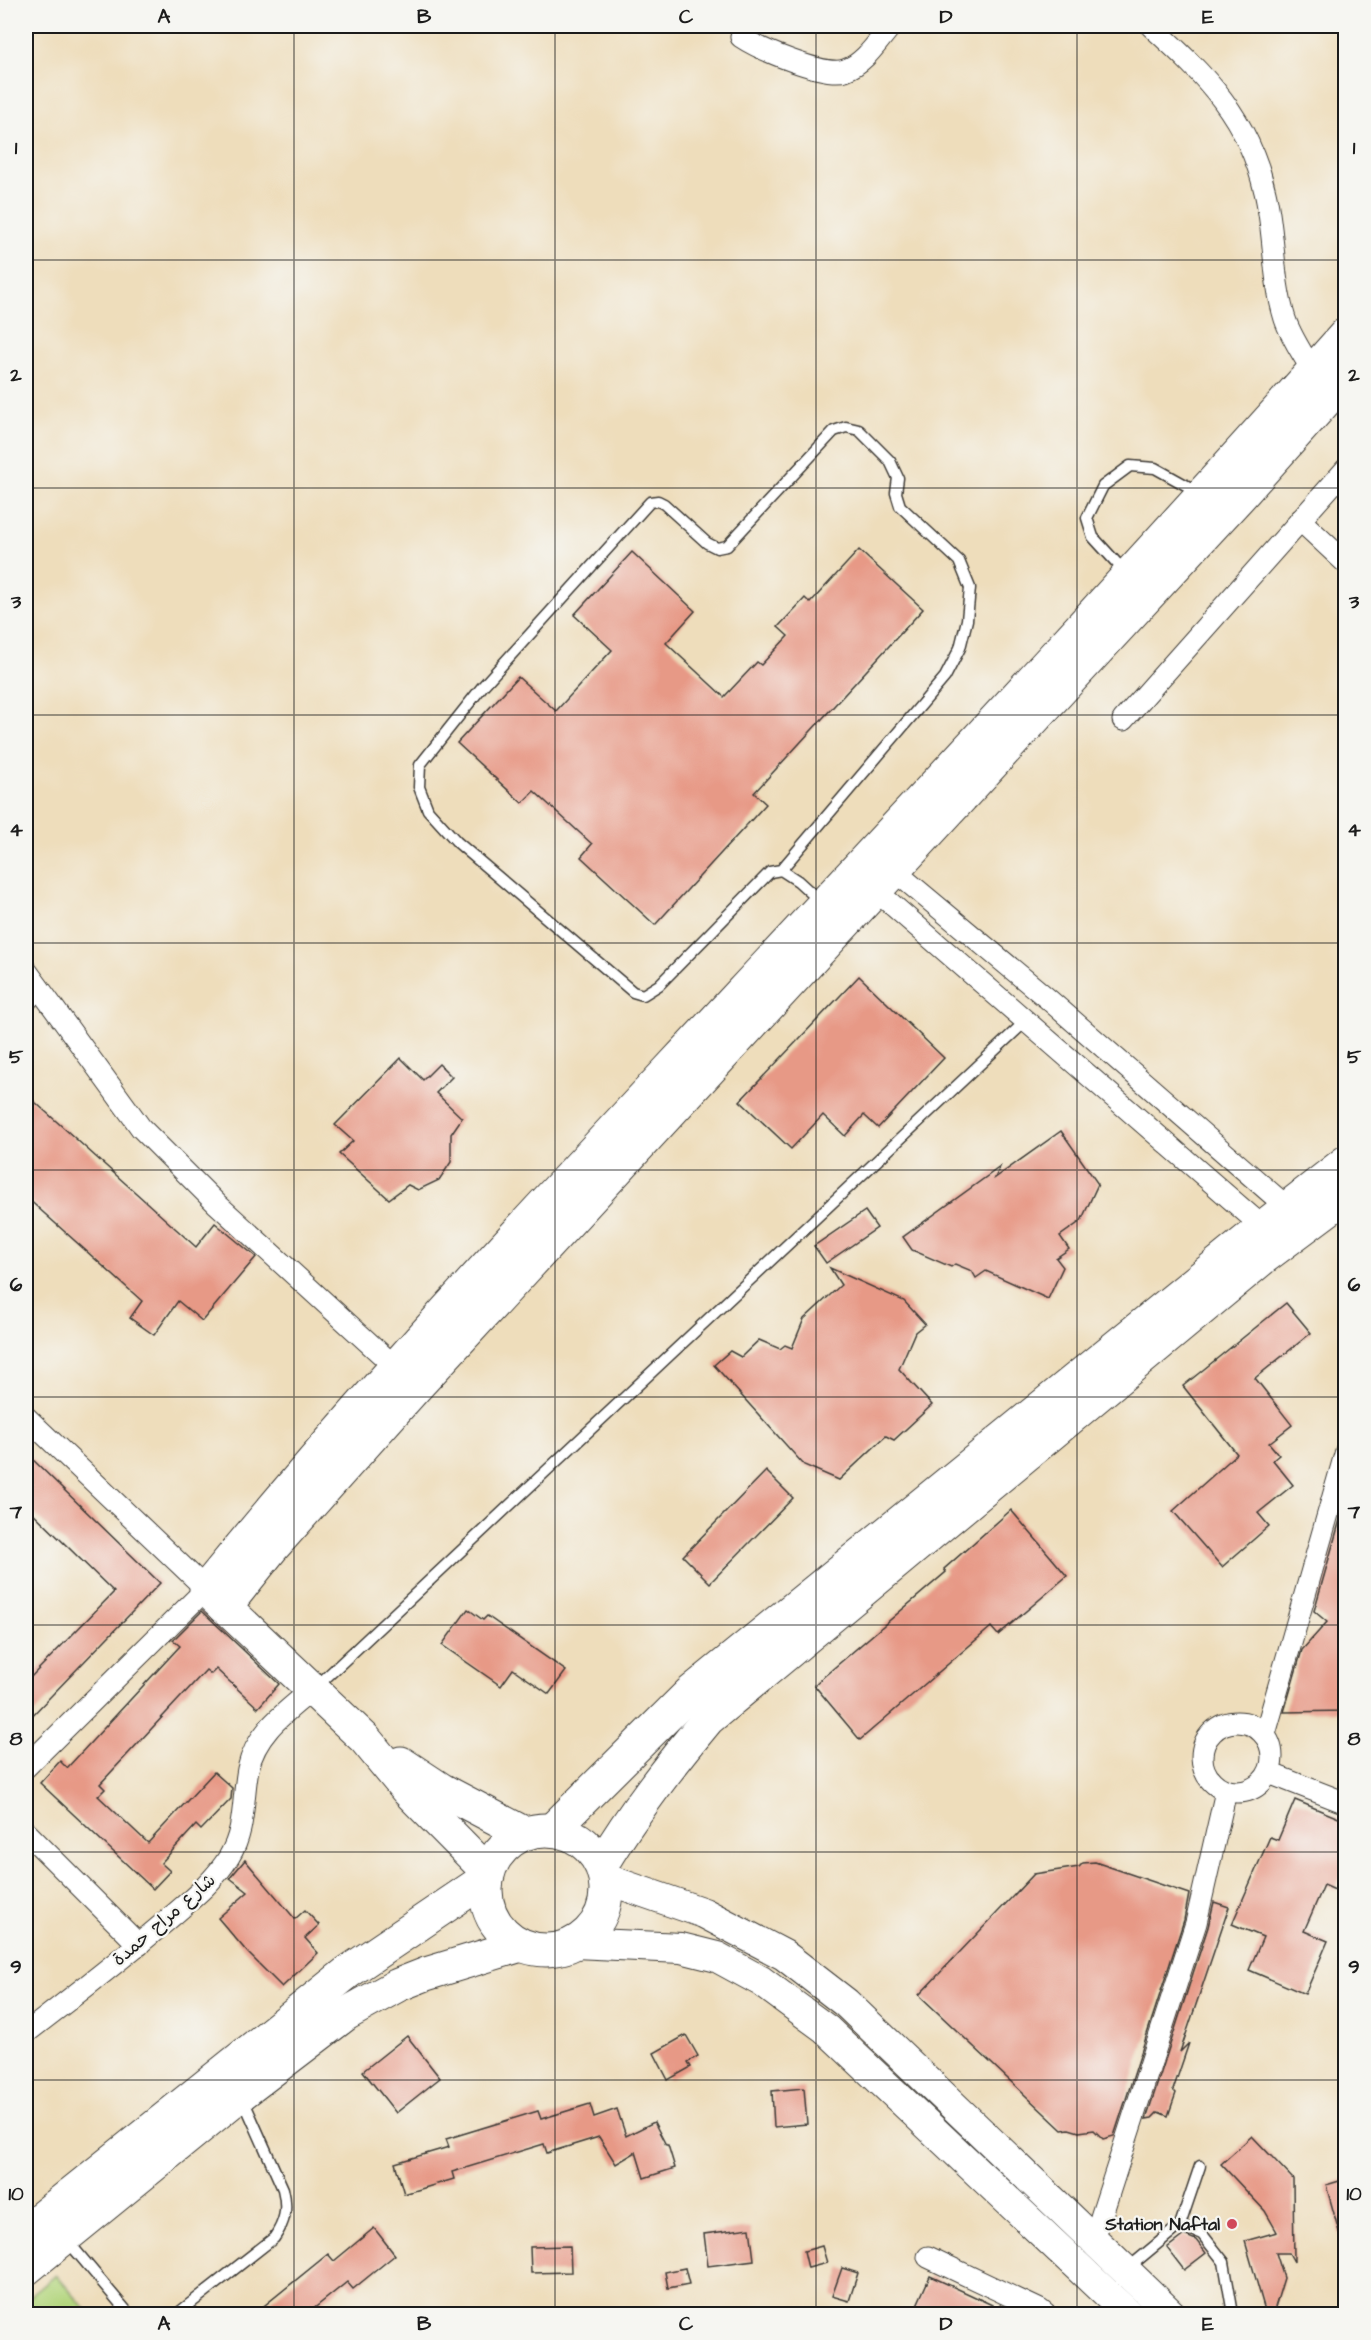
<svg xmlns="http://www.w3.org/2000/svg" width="1371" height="2340" font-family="'Architects Daughter','Playpen Sans Arabic',sans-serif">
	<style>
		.green { fill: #b2d57d; stroke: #67784c; stroke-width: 1.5 }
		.building { fill: #e79986 }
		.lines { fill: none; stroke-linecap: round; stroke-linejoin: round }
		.service-casing { stroke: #3c3934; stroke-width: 13 }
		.minor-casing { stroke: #3c3934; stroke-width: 23 }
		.secondary-casing { stroke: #3c3934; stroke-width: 32 }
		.primary-casing { stroke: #3c3934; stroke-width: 35 }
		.service { stroke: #fff; stroke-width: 10 }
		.minor { stroke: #fff; stroke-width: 21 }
		.secondary { stroke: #fff; stroke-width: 30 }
		.primary { stroke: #fff; stroke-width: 33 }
		.grid { fill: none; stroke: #1c1c1c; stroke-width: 1.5; stroke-opacity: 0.55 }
		.poi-dot { fill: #d1495b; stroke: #f6f6f2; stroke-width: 2 }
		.labels { text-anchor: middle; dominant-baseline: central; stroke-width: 4.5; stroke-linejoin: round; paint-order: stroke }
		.street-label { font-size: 18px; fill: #1c1c1c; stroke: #f6f6f2 }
		.poi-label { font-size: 18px; font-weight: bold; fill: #1c1c1c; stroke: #f6f6f2; text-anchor: end }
		.neatline { fill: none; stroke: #1c1c1c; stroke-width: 2 }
		.grid-label { font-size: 20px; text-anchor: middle; font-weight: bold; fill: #1c1c1c }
	</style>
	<rect width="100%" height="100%" fill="#f6f6f2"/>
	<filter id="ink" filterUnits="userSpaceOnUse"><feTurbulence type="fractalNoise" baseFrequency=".0167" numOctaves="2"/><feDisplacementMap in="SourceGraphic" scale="12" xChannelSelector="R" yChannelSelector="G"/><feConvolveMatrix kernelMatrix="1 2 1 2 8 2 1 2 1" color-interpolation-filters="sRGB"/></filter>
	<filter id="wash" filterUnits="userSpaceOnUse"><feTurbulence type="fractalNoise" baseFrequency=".008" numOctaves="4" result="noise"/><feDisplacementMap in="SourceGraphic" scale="24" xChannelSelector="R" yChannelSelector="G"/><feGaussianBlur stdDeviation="1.35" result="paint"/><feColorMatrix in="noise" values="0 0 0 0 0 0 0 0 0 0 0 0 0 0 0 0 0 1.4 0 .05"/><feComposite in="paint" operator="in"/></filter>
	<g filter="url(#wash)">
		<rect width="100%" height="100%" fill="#edb"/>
		<!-- green -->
		<path class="green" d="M56,2275L90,2314H26V2300Z"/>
		<g id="blocks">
			<!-- building -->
			<g class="building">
				<path d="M859,550L923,609L754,793L766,804L655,925L581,857L592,844L534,791L522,803L457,743L518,677L556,711L612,650L574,615L632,552L695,611L666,643L724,697L757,662L761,665L788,636L778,627L805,598L810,603Z"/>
				<path d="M859,976L944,1058L878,1128L864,1115L845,1136L823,1115L791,1149L740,1101Z"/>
				<path d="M401,1058L423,1080L439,1064L452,1077L436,1093L462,1118L451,1134V1162L439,1180L418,1190L408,1185L389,1199L339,1154L353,1141L335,1125Z"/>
				<path d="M26,1094L196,1247L215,1223L256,1257L202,1321L178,1301L154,1335L130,1318L142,1301L26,1197Z"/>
				<path d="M1061,1131L1098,1184L1081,1221L1060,1236L1069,1249L1056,1258L1063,1267L1048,1299L986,1271L976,1278L972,1271L955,1264L951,1267L912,1250L903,1237L1000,1167L995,1178Z"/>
				<path d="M865,1211L877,1228L826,1263L814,1246Z"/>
				<path d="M830,1268L904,1301L925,1324L915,1332L899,1369L932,1405L894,1440L886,1436L839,1480L804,1465L714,1365L730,1351L741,1357L759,1340L780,1349L785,1345L792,1348L804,1319L841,1285Z"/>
				<path d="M1286,1303L1311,1333L1255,1378L1292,1425L1269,1443L1279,1455L1273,1460L1293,1485L1258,1513L1269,1526L1222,1567L1173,1511L1237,1454L1183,1386Z"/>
				<path d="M26,1453L160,1583L26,1722V1682L114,1592L26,1506Z"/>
				<path d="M766,1471L793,1498L710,1583L683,1556Z"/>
				<path d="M1346,1499V1711L1284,1712L1302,1650L1327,1622L1314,1611Z"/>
				<path d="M1011,1510L1067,1576L998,1635L991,1627L860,1740L814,1685L946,1572L944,1569Z"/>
				<path d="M468,1609L483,1620L487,1616L566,1671L549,1694L513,1669L501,1686L442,1645Z"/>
				<path d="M202,1611L279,1684L258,1708L216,1669L211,1674L206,1670L100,1784L105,1789L98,1796L148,1843L214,1772L232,1788L231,1799L201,1830L196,1825L161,1863L170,1871L153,1889L40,1783L60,1761L67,1768L180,1646L173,1640Z"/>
				<path d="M1295,1800L1346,1821V1866L1335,1890L1324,1885L1304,1931L1328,1941L1305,1994L1249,1970L1263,1937L1232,1924L1270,1837L1278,1840Z"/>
				<path d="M245,1860L295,1919L305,1910L319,1925L305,1938L318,1953L282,1987L248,1953L218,1918L248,1892L230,1878Z"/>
				<path d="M1095,1862L1189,1894L1184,1920L1114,2136L1103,2139L1094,2130L1079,2132L1069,2129L1062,2130L919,1995L1034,1874L1079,1867L1083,1863Z"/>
				<path d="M1214,1902L1229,1907L1180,2052L1189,2043L1173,2090L1176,2093L1168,2116L1158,2112L1152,2118L1146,2119L1208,1927Z"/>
				<path d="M686,2035L698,2056L688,2062L691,2067L668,2080L654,2053Z"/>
				<path d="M407,2036L440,2078L396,2113L363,2071Z"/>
				<path d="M804,2088L807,2124L774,2127L772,2091Z"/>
				<path d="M590,2104L594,2117L617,2109L626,2136L654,2122L666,2145H668L675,2168L644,2178L636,2152L616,2164L599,2137L547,2153L544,2144L452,2172L454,2179L404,2194L395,2163L449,2147L446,2139L538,2111L541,2119Z"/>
				<path d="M1252,2136L1293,2179L1294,2262L1289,2253H1276L1284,2278L1273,2314H1266L1245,2241L1277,2232L1265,2211L1221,2164Z"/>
				<path d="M1346,2179V2238L1341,2239L1326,2185Z"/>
				<path d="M374,2228L395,2255L353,2289L347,2282L307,2314H254L328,2254L334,2261Z"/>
				<path d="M750,2228L754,2260L708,2266L704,2234Z"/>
				<path d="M1184,2235L1196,2240L1206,2253L1184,2270L1167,2248Z"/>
				<path d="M570,2246L571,2272L531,2273L530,2247Z"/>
				<path d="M822,2246L827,2263L808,2268L804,2251Z"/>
				<path d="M685,2268L689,2284L668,2288L665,2272Z"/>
				<path d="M842,2268L858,2273L849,2301L832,2296Z"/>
				<path d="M930,2276L971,2295L1011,2314H913Z"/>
			</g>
		</g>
	</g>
	<g filter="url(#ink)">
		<use href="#blocks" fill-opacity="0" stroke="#3c3934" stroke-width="1.5"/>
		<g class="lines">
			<!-- service casing -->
			<g class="service-casing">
				<g id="service">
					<path d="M1125,572L1093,537L1087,518L1103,486L1130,466L1155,468L1200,493"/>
					<path d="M781,870L945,677L960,648L967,620L970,588L959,561L900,506L896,493L898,478L890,461L859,430L846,427L834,431L727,546L717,548L707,543L664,504L658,501L650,502L482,687L420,765L419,787L428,810L457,842L633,992L643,995L659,985L770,872L781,870L798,881L821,902"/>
					<path d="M316,1687L1027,1020"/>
					<path d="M1180,2225L1200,2166"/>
					<path d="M66,2239L129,2314"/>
					<path d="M1127,2269L1180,2225L1202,2234L1224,2262L1233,2314"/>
					<path d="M177,2314L274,2238C285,2222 288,2209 283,2189L242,2097"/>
				</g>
			</g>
			<!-- minor casing -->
			<g class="minor-casing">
				<g id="minor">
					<path d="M1151,26C1206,76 1248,117 1265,192C1275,233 1272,278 1285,319C1291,337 1303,355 1313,371"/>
					<path d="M741,37C759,49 824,77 845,70C865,63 878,41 891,26"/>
					<path d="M1300,520L1346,563"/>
					<path d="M1123,720L1346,469"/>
					<path d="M885,863L1048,999L1288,1208"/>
					<path d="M866,882L1263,1227"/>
					<path d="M26,970L141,1128L217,1204L405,1376"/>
					<path d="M26,1001L38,987"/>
					<path d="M26,1417L206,1589L26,1767"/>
					<circle cx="1237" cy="1757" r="35"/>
					<path d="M1265,1734L1346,1451"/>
					<path d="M1269,1773L1346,1803"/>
					<path d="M26,1832L139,1945"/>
					<path d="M26,2033C75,1995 125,1957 172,1916C193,1898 214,1881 229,1857C246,1829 242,1800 248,1769C256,1732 286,1712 313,1689"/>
					<path d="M1094,2239L1196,1923L1226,1791"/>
					<path d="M928,2257L1040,2310L1045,2314"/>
				</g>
			</g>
			<!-- secondary casing -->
			<g class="secondary-casing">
				<g id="secondary">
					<path d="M606,1879L704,1913L784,1955L846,2003L1171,2314"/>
					<path d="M575,1943L681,1948L717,1957L761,1981L826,2029L1128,2314"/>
				</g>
			</g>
			<!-- primary casing -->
			<g class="primary-casing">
				<g id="primary">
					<path d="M225,1607L272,1548L416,1387L1241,495L1346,378"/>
					<path d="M401,1763L442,1790L524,1833"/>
					<path d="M553,1829L690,1693L1263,1227L1346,1162"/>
					<circle cx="546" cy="1890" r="60"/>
					<path d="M602,1864C633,1812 669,1766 708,1719L1263,1258L1346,1196"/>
					<path d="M488,1872L407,1790L365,1739L206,1589C372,1384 555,1192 735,999C940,780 1146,559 1346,334"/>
					<path d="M26,2230L348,1972L487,1878"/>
					<path d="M26,2269L241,2094L346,2014L398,1985L426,1974L521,1945"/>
				</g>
			</g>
			<!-- service -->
			<use href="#service" class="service"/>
			<!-- minor -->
			<use href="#minor" class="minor"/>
			<!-- secondary -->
			<use href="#secondary" class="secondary"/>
			<!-- primary -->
			<use href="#primary" class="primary"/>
		</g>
	</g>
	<!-- grid -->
	<path class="grid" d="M294,26V2314M555,26V2314M816,26V2314M1077,26V2314M26,260H1346M26,488H1346M26,715H1346M26,943H1346M26,1170H1346M26,1397H1346M26,1625H1346M26,1852H1346M26,2080H1346"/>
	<!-- markers -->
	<circle class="poi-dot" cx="1232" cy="2224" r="6"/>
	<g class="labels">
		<!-- street labels -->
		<g class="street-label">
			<text transform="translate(164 1920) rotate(-41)">شارع مراح حمدة</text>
		</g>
		<!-- poi labels -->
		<g class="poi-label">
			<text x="1220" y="2224">Station Naftal</text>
		</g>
	</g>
	<!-- margin -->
	<rect width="1371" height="2340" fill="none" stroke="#f6f6f2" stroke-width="66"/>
	<rect x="33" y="33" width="1305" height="2274" class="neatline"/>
	<g class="grid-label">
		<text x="164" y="23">A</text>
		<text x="424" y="23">B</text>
		<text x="686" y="23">C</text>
		<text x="946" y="23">D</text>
		<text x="1208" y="23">E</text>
		<text x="16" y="154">1</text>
		<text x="1354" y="154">1</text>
		<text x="16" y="381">2</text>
		<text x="1354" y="381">2</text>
		<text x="16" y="608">3</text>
		<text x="1354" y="608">3</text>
		<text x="16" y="836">4</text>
		<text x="1354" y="836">4</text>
		<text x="16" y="1063">5</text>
		<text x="1354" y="1063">5</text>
		<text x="16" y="1291">6</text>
		<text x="1354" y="1291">6</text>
		<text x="16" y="1518">7</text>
		<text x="1354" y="1518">7</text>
		<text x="16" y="1745">8</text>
		<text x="1354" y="1745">8</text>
		<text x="16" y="1973">9</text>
		<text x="1354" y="1973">9</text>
		<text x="16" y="2200">10</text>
		<text x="1354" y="2200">10</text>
		<text x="164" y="2330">A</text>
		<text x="424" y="2330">B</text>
		<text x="686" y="2330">C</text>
		<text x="946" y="2330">D</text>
		<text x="1208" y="2330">E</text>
	</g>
</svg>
